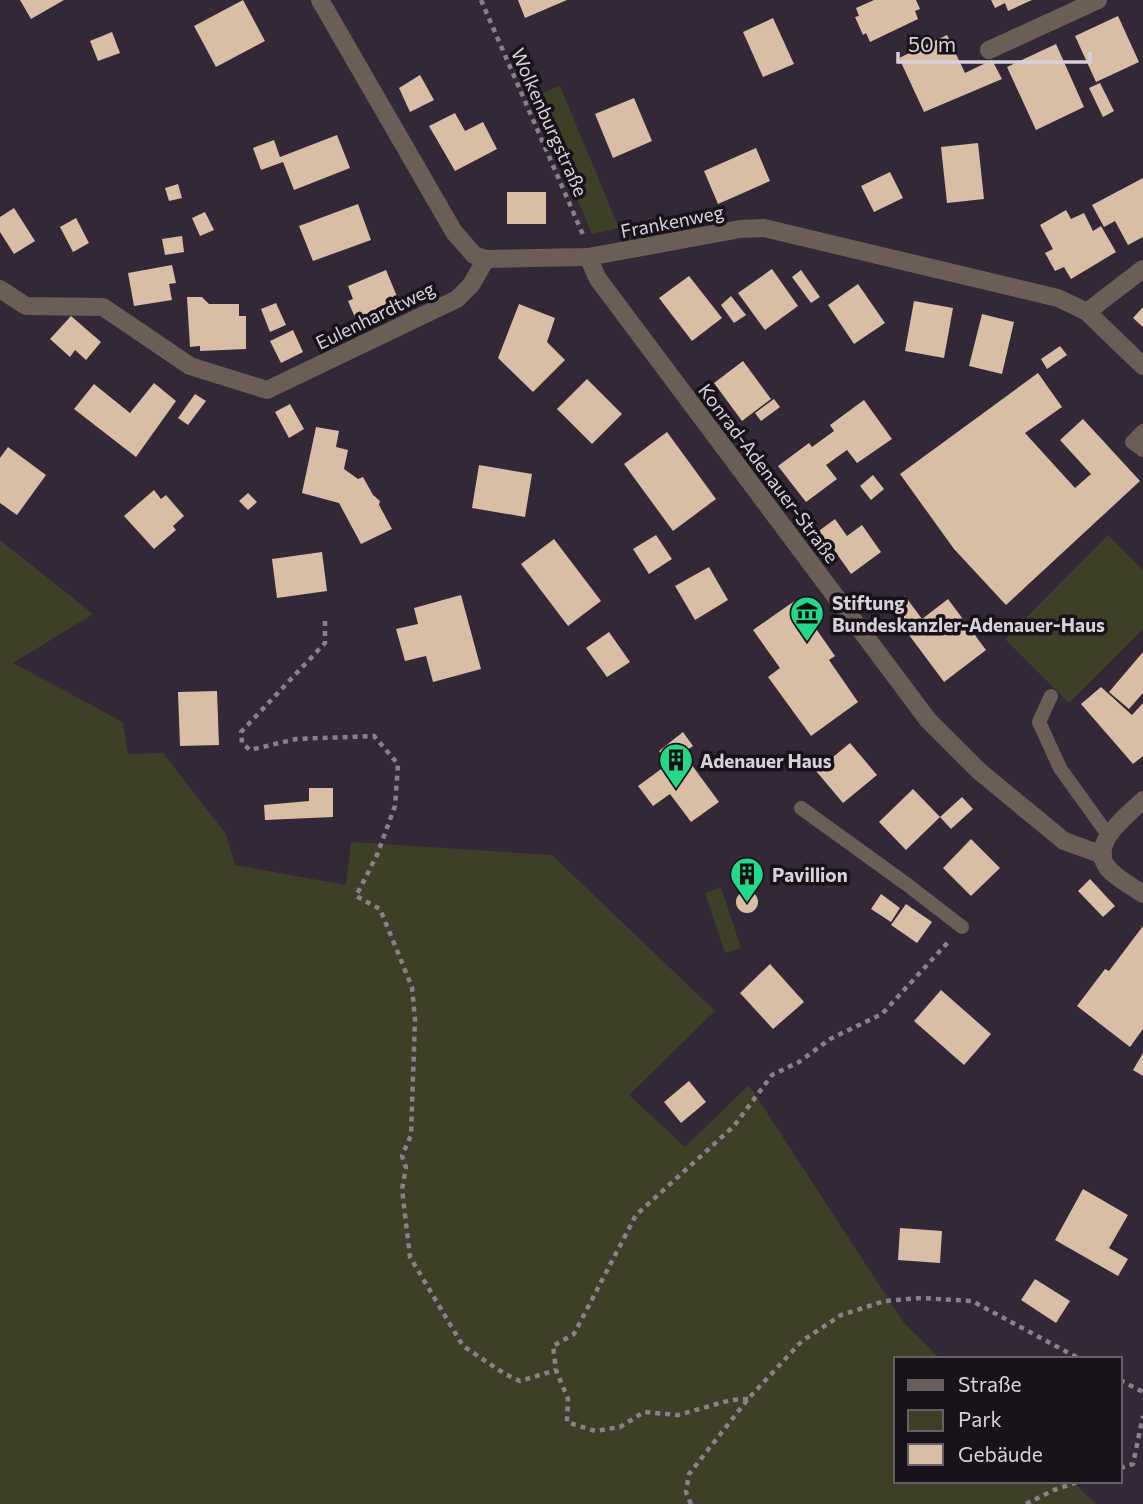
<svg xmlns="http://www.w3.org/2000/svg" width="1143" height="1504" font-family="Commissioner,sans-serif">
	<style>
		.green { fill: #3e3f27 }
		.building { fill: #d9bea6 }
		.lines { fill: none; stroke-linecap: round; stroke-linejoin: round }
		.path { stroke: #89808c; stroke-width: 4.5; stroke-dasharray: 5 5; stroke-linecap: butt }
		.service { stroke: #6a5e56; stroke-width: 14 }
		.minor { stroke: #6a5e56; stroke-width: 18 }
		.labels { text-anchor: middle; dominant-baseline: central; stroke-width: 7; stroke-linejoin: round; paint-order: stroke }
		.street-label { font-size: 19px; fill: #d8d1da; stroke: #18131a }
		.poi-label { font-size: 19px; font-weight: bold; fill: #d8d1da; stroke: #18131a; text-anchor: start }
	</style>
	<rect width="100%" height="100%" fill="#332837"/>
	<!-- green -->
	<g class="green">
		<path d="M560,86L619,228L592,234L534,96Z"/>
		<path d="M1108,535L1143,570V629L1069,703L1005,639Z"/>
		<path d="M0,540L93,614L13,663L123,722L128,754L163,753L226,834L235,865L346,885L351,842L552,855L715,1011L629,1095L685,1147L749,1085L904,1323L941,1359H896V1481H1072L1096,1504H0Z"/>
		<path d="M721,887L741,948L725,953L705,893Z"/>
	</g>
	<!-- building -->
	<g class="building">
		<path d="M20,0H64L31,19Z"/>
		<path d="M243,0L265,41L216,67L194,26Z"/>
		<path d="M518,0H567L525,18Z"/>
		<path d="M874,0H916L920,9L915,11L918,19L870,42L866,33L863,35L855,17L859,16L856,8Z"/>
		<path d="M991,0H1032L1008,11L1005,3L995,8Z"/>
		<path d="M1118,16L1139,62L1096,82L1075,36Z"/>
		<path d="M773,18L794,64L763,77L743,32Z"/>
		<path d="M112,32L120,53L98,61L90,41Z"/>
		<path d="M947,35L965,73L992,60L1002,79L924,112L899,58Z"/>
		<path d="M1056,44L1084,107L1036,130L1007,67Z"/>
		<path d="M420,75L434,100L410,112L399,88Z"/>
		<path d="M1100,83L1114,111L1103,117L1089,88Z"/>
		<path d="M634,98L652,141L613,158L595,114Z"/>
		<path d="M455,113L465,131L483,122L497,149L455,171L429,126Z"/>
		<path d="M337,135L350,168L294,190L283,162L261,170L253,148L274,140L280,157Z"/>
		<path d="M978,143L984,199L947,203L941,147Z"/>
		<path d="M756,148L770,181L718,204L704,171Z"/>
		<path d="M890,172L903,198L874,212L861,186Z"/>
		<path d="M1143,178V237L1128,245L1115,221L1104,227L1092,205Z"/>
		<path d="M178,184L182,198L169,201L165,188Z"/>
		<rect x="507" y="192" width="39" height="32"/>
		<path d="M358,204L371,240L313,261L299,226Z"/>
		<path d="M14,208L35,241L14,254L0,232V217Z"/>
		<path d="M1066,210L1071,219L1084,213L1093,231L1101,226L1116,252L1071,279L1064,267L1055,271L1045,253L1053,249L1040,225Z"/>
		<path d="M205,212L214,230L200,236L192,218Z"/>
		<path d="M76,218L89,243L73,252L60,227Z"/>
		<path d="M182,236L184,252L165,255L162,239Z"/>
		<path d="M172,265L176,283L169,284L172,300L134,306L128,273Z"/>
		<path d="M772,269L798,306L765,330L738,293Z"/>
		<path d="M386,270L401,306L381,314L383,320L360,329L348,301L353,299L348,286Z"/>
		<path d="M801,270L820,297L811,303L792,277Z"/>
		<path d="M689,276L722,318L692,341L659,298Z"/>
		<path d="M858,284L885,323L854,344L828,305Z"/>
		<path d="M731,296L746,315L734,323L721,305Z"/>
		<path d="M187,297H202L209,304H239V316H246V349L200,351V346L190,347Z"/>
		<path d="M914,301L953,308L944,358L905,351Z"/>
		<path d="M276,303L286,325L270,332L261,309Z"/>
		<path d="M519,304L555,318L547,342L565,360L533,392L498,358Z"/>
		<path d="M1143,307V327L1133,318Z"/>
		<path d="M982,314L1014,322L1002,374L969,366Z"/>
		<path d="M71,316L101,342L86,360L75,350L70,357L50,339Z"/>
		<path d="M293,330L303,352L281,363L270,341Z"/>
		<path d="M1060,346L1067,355L1047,369L1041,359Z"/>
		<path d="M743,361L771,399L742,421L714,383Z"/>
		<path d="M1038,373L1062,407L1025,433L1075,488L1091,474L1060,440L1083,419L1140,481L1006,605L954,549L900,474Z"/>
		<path d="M587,379L622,414L592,444L557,409Z"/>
		<path d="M154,383L176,401L136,457L74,409L94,384L130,413Z"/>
		<path d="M195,394L206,401L188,425L178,418Z"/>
		<path d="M774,399L780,407L761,421L755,413Z"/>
		<path d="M864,400L892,439L857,463L847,450L826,465L837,479L806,502L778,466L809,443L812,447L834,431L830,425Z"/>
		<path d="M290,404L304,429L289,438L275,412Z"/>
		<path d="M316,427L339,431L336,447L348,450L344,469L358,479L363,477L373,495L380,501L379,505L392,529L361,544L339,503L302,493Z"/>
		<path d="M667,432L716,499L673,531L624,464Z"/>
		<path d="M8,447L46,475L17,515L0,503V458Z"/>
		<path d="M479,465L532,474L525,517L472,508Z"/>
		<path d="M873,475L884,489L871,500L860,486Z"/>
		<path d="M154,490L161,499L166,495L184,516L173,526L176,530L154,549L124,516Z"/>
		<path d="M248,493L257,502L248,510L239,501Z"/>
		<path d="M835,519L847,536L862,525L881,552L851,574L832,547L829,549L816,533Z"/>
		<path d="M656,535L672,559L649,574L633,549Z"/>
		<path d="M554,539L601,601L568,626L521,564Z"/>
		<path d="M322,552L327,591L277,598L272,559Z"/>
		<path d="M709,567L728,600L695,620L675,586Z"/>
		<path d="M461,595L481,669L433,682L426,656L405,661L396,629L418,624L414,608Z"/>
		<path d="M905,596L922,619L948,599L986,650L944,682L889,608Z"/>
		<path d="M796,600L835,656L829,660L858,702L811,736L768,677L780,668L753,630Z"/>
		<path d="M609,632L630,662L607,677L586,648Z"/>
		<path d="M1143,652V693L1129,709L1109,692Z"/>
		<path d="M1101,687L1132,715L1143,703V756L1133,764L1081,704Z"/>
		<path d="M217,691L219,745L180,746L178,692Z"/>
		<path d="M683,732L693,746L683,753L719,802L691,822L670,794L653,806L638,786L668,764L659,751Z"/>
		<path d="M850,743L877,775L843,803L816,771Z"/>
		<path d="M309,788H333V817L265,820L264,805L309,801Z"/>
		<path d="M913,789L940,817L906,850L879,822Z"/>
		<path d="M962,797L973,809L951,829L940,817Z"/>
		<path d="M971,839L1000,868L971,896L943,868Z"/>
		<path d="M1090,879L1115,906L1103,917L1078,891Z"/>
		<circle cx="747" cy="902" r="11"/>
		<path d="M881,894L900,908L891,922L871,909Z"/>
		<path d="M906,904L932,922L917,943L891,925Z"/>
		<path d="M1143,926V1029L1130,1047L1077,1006L1105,969L1109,971Z"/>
		<path d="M770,964L804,1002L773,1029L740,993Z"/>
		<path d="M941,990L991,1034L964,1065L914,1021Z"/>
		<path d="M1143,1053V1076L1133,1070Z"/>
		<path d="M689,1081L706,1102L681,1123L664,1102Z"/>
		<path d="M1083,1189L1128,1215L1109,1248L1128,1259L1118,1276L1055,1240Z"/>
		<path d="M900,1228L942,1231L940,1263L898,1260Z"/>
		<path d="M1035,1279L1070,1301L1056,1323L1021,1300Z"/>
	</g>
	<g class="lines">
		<!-- path -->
		<g class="path">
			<path d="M481,0L584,237"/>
			<path d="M325,621V643L241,732L242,743L250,750L296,739L374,736L398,764L395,806L377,855L356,896L380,909L412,987L415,1020L411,1135L402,1156L406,1168L402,1189L410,1257L463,1346L505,1374L520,1381L556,1370"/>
			<path d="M1120,1380L1143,1392"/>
			<path d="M748,1399L731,1400L678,1415L644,1412L620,1427L595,1431L567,1422L568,1399L556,1370L553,1346L574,1334L636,1215L734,1126L772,1075L799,1062L830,1039L882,1014L950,940"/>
			<path d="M1120,1468L1133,1464L1143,1416"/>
			<path d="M691,1504L686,1492L689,1474L748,1399L802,1341L841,1315L885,1301L921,1298L972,1301L1080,1359"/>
			<path d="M1026,1504L1054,1490L1080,1481"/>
		</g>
		<!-- service -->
		<g class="service">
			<path d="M1143,431L1132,442L1143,450"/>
			<path d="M1051,696L1039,722L1060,768L1103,828L1110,833"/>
			<path d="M801,808L909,886L962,927"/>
		</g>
		<!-- minor -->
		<g class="minor">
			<path d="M320,0L454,232L474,255L486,259L588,257L740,229L764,228L1058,298L1087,312L1143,366"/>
			<path d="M989,50L1098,0"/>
			<path d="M588,257L598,279L928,720L979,771L1064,841L1103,855"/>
			<path d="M0,289L26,306L103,307L190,366L267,390L457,299L471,285L486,259"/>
			<path d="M1087,312L1143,269"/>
			<path d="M1143,800C1128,815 1089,843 1107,867C1115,878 1132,886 1143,894"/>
		</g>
	</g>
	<!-- icons -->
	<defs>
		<g id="museum-pin" transform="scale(1.75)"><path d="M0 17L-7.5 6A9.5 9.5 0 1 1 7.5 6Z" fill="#23d886" stroke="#18131a"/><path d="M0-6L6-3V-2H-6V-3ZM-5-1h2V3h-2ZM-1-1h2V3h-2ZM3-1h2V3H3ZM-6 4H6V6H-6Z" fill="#111"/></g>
		<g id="building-pin" transform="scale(1.75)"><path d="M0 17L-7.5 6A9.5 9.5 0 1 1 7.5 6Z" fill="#23d886" stroke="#18131a"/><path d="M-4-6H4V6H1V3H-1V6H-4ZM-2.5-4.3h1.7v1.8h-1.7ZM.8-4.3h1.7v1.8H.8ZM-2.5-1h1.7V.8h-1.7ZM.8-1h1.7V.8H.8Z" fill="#111"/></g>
	</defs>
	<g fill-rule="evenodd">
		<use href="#museum-pin" x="807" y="613"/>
		<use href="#building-pin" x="676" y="760"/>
		<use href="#building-pin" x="747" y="874"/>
	</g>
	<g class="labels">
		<!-- street labels -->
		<g class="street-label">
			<text transform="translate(550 122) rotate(66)">Wolkenburgstraße</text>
			<text transform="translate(672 221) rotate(-11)">Frankenweg</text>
			<text transform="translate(375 315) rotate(-26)">Eulenhardtweg</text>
			<text transform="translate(769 473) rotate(53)">Konrad-Adenauer-Straße</text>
		</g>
		<!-- poi labels -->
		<g class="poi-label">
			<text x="832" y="602">Stiftung<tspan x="832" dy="22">Bundeskanzler-Adenauer-Haus</tspan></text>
			<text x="700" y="760">Adenauer Haus</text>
			<text x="772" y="874">Pavillion</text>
		</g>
	</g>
	<!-- legend -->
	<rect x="894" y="1357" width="228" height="126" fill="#18131a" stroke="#655f67" stroke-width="2"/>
	<rect x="908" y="1380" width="35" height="10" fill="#6a5e56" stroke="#655f67" stroke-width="2"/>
	<text x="958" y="1392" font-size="21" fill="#d8d1da">Straße</text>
	<rect x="908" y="1410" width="35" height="21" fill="#3e3f27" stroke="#655f67" stroke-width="2"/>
	<text x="958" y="1427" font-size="21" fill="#d8d1da">Park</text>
	<rect x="908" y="1444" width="35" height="21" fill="#d9bea6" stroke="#655f67" stroke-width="2"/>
	<text x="958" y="1462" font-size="21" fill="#d8d1da">Gebäude</text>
	<!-- scale -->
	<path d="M898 52v10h192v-10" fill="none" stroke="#d8d1da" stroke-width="3.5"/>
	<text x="908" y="52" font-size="21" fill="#d8d1da" stroke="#18131a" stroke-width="5" paint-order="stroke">50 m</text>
</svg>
